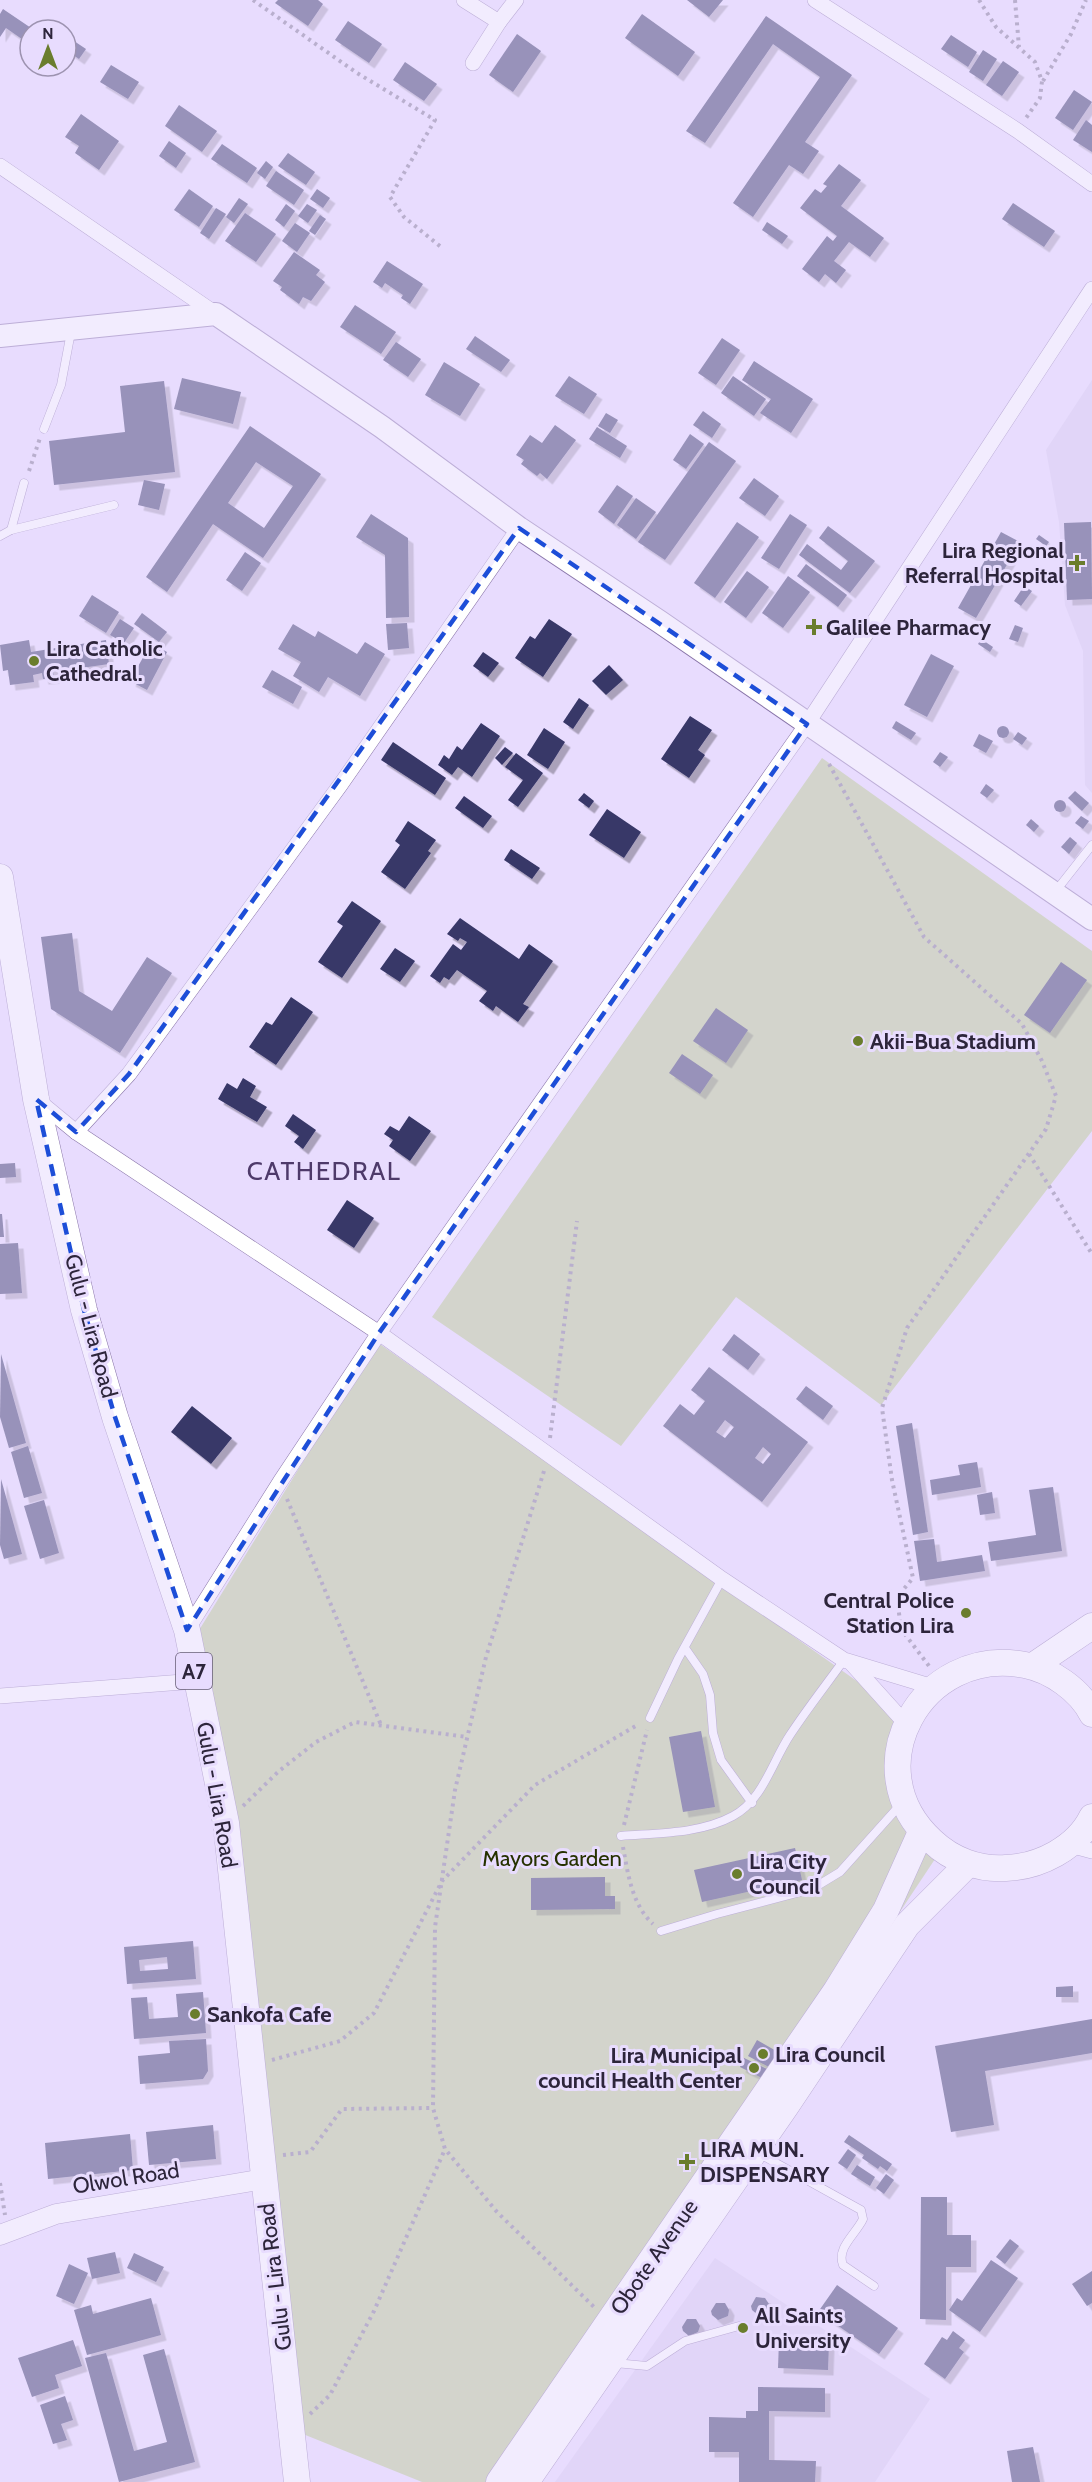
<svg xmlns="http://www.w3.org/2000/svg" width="1092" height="2482" font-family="Cabin,sans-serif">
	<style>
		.built { fill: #d9ccf1 }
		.green { fill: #bacb91 }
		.building { fill: #373767; fill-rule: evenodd; filter: url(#shadow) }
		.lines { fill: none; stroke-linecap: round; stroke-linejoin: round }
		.service-casing { stroke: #8a76aa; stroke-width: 9 }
		.minor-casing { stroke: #8a76aa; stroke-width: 16 }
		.tertiary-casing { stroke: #8a76aa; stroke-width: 21 }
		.secondary-casing { stroke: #8a76aa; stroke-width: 24 }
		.primary-casing { stroke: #8a76aa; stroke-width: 27 }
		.path { stroke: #827994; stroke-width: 4; stroke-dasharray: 3 4.5; stroke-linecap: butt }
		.service { stroke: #fff; stroke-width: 8 }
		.minor { stroke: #fff; stroke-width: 15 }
		.tertiary { stroke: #fff; stroke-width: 20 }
		.secondary { stroke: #fff; stroke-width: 22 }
		.primary { stroke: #fff; stroke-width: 26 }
		.marked { fill: none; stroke: #1d4ed8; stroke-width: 4.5; stroke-dasharray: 12 8; stroke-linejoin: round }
		.poi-dot { fill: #6a7d2d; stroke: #e8dcfe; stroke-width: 2 }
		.labels { text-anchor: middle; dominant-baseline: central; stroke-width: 6; stroke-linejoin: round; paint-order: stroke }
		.shield { fill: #e8dcfe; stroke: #655c76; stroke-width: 1.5 }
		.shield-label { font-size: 21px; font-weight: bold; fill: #2d253b }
		.poi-label { font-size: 22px; font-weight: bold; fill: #2d253b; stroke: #e8dcfe; text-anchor: start }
		.street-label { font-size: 22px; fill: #2d253b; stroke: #e8dcfe }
		.park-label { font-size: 22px; fill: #263100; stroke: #e8dcfe }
		.quarter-label { font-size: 26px; letter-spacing: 1.5px; fill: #4e3a6a; stroke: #e8dcfe }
	</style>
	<defs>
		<filter id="shadow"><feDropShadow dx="5.5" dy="5.5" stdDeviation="0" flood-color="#0004"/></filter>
	</defs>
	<rect width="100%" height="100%" fill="#e8dcfe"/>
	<!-- built -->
	<g class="built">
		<path d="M1092,380V793L1085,785L1083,651L1065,605L1059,522L1046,450Z"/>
		<path d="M715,2258L930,2399L875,2482H555Z"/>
	</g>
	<!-- green -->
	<g class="green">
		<path d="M822,758L1092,951V1131L881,1405L736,1297L621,1446L432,1317Z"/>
		<path d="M377,1342L909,1718L897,1774L941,1850L521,2482H422L293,2430L226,1823L188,1648Z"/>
	</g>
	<!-- building -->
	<g class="building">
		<path d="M278,0H318L323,4L308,26L275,3Z"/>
		<path d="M687,0H723L709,17Z"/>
		<path d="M3,9L34,30H30L29,44L6,28L0,37V14Z"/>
		<path d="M642,14L695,52L678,76L625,38Z"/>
		<path d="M766,16L852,75L805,142L819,151L803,174L789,165L753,217L733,203L820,77L773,44L705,143L686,131Z"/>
		<path d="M348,21L382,44L369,63L335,40Z"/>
		<path d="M517,34L541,51L513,92L489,75Z"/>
		<path d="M951,35L977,52L968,67L941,49Z"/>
		<path d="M68,37L86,49L79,59L66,50Z"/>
		<path d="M983,50L997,59L983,81L969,72Z"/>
		<path d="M1003,61L1019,72L1002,96L986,85Z"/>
		<path d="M405,62L437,84L424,101L393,80Z"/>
		<path d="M111,65L139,82L128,99L100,82Z"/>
		<path d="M1074,90L1092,102L1073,130L1055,118Z"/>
		<path d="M179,105L217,131L202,152L165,126Z"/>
		<path d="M81,114L119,141L99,170L75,153L79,146L65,137Z"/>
		<path d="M1086,120L1092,125V152L1073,140Z"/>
		<path d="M169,141L186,153L176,168L159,156Z"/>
		<path d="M222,144L257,168L247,183L211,159Z"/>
		<path d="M288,153L315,172L306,185L278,166Z"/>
		<path d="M266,161L273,167L265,179L257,173Z"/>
		<path d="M839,164L861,180L841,206L884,238L870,257L849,242L834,261L846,270L836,283L825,274L819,282L802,269L827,236L833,241L837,236L800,208L815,189L821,193L827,186L823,184Z"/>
		<path d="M276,171L304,190L294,205L266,186Z"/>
		<path d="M189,189L213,206L199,227L174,210Z"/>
		<path d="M317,189L330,198L323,208L310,199Z"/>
		<path d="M239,198L248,204L234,223L226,217Z"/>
		<path d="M1013,203L1055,231L1044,247L1002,219Z"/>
		<path d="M286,204L295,211L284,227L275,220Z"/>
		<path d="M307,204L317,210L308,223L298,216Z"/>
		<path d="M216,208L226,214L209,239L200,233Z"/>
		<path d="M245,213L276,234L256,262L225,241Z"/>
		<path d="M320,215L326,219L315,235L309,231Z"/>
		<path d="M767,222L788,236L782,244L762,230Z"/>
		<path d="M295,223L310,233L297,252L282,241Z"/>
		<path d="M294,252L320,270L316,275L325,282L311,301L303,297L299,304L280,290L282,287L273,281Z"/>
		<path d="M387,261L423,284L410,304L401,298L403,295L385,283L382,288L373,282Z"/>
		<path d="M355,305L396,332L381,354L340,327Z"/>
		<path d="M475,336L510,360L501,372L466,349Z"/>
		<path d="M722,338L740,350L716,385L698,373Z"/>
		<path d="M396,342L421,359L408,377L383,360Z"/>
		<path d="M754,361L813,399L791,433L760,413L771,399L742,380Z"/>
		<path d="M444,362L480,384L460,416L425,395Z"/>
		<path d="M569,376L597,394L584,414L555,396Z"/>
		<path d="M733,376L766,399L754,416L721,393Z"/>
		<path d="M182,378L241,392L233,424L174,409Z"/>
		<path d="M164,381L175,472L54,485L49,441L125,432L120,386Z"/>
		<path d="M703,411L721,424L712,438L693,425Z"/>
		<path d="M606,413L618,420L610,433L598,426Z"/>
		<path d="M555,425L576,440L547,479L540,473L537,476L521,464L524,460L516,455L530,435L542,443Z"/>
		<path d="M250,426L321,474L263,558L213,524L167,592L146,577ZM256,462L293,486L264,528L228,503Z"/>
		<path d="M597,427L627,446L620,458L589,439Z"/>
		<path d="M690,434L704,444L686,469L673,460Z"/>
		<path d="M709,442L736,461L665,560L638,542Z"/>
		<path d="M754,478L779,496L765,516L739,498Z"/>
		<path d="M144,480L165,484L159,510L138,505Z"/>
		<path d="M617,485L633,496L614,524L598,512Z"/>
		<path d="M636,498L656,512L636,539L617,525Z"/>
		<path d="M371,514L408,538L409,617L386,618L385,555L356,537Z"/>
		<path d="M790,514L807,525L779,569L761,558Z"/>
		<path d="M737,522L759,537L715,598L694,583Z"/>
		<path d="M1091,522L1092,599L1067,600L1064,523Z"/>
		<path d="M828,526L875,561L850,593L799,555L807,544L841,570L848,561L819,538Z"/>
		<path d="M1001,532L1020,542L976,618L958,608Z"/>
		<path d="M1039,535L1049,542L1046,546L1036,539Z"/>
		<path d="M245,552L261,563L242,591L226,580Z"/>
		<path d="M806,564L847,595L838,607L797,576Z"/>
		<path d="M747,571L769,587L746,618L724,602Z"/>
		<path d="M788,576L810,592L783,628L762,613Z"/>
		<path d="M1024,586L1032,591L1021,606L1014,601Z"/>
		<path d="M92,595L119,612L106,633L79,616Z"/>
		<path d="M142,613L167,632L159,642L134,624Z"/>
		<path d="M120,619L134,628L124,643L110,635Z"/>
		<path d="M549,619L572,634L543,677L515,658L530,636L535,639Z"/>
		<path d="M407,623L409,648L388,650L386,624Z"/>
		<path d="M293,624L315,637L318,631L357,654L365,642L385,654L360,696L328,677L319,692L293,676L301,662L278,649Z"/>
		<path d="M1015,625L1023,628L1018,642L1009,639Z"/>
		<path d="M981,639L993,647L990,652L978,644Z"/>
		<path d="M29,640L31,652L106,640L109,664L53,672L54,678L43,679L42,673L33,675L34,682L10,685L8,670L3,671L0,645Z"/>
		<path d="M151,643L167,652L147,690L130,681Z"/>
		<path d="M483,652L499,663L488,677L473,666Z"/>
		<path d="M931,654L954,666L927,717L904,705Z"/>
		<path d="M609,665L623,680L606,695L592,681Z"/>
		<path d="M272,670L302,687L293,704L262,687Z"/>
		<path d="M579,698L589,705L573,729L563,722Z"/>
		<path d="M690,716L712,730L698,750L705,755L689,778L661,759Z"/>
		<path d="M896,721L916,733L911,740L892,728Z"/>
		<path d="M481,723L500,736L472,777L458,767L452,775L438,765L444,755L449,759L457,746L462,750Z"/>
		<circle cx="1003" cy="732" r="6"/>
		<path d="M544,728L565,742L548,769L527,755Z"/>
		<path d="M1018,732L1027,738L1022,745L1013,739Z"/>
		<path d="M979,734L993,741L986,753L973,746Z"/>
		<path d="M393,742L446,778L435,795L381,760Z"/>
		<path d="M505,747L513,753L502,765L495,758Z"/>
		<path d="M940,752L948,757L940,767L933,762Z"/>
		<path d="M516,753L543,773L518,807L508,800L523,780L505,767Z"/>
		<path d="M986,784L994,790L987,798L980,793Z"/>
		<path d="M1075,791L1089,803L1082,811L1068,798Z"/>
		<path d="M584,793L594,801L589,808L578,800Z"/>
		<path d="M464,796L492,816L483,828L455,808Z"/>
		<circle cx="1060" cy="806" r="6"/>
		<path d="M607,809L641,832L624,858L589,835Z"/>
		<path d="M1081,816L1089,821L1083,829L1075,823Z"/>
		<path d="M1031,819L1039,826L1034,832L1026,825Z"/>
		<path d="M408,821L436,840L428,851L431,853L405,889L381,872L400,845L395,841Z"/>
		<path d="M1070,837L1077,843L1069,854L1061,847Z"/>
		<path d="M511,849L540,868L532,879L504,860Z"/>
		<path d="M352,901L381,921L342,978L318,962L343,926L337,922Z"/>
		<path d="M460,918L519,959L529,944L553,961L523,1004L529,1007L518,1022L496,1006L493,1011L479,1001L487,991L457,970L449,980L444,977L440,983L430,976L453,944L461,950L467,942L460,938L458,941L447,934Z"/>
		<path d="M72,933L79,991L112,1011L147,957L172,973L120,1053L51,1009L41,937Z"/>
		<path d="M395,948L415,961L400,982L380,969Z"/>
		<path d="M1061,962L1087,980L1050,1033L1024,1015Z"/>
		<path d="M291,997L313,1012L276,1065L249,1047L266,1022L272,1025Z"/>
		<path d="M716,1008L748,1030L726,1063L693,1041Z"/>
		<path d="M682,1054L713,1075L700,1094L669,1073Z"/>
		<path d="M243,1078L256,1086L250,1097L267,1107L257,1122L218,1099L227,1083L237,1089Z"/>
		<path d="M293,1114L316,1130L303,1149L294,1142L299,1136L285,1126Z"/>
		<path d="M409,1116L431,1131L410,1161L389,1146L393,1140L384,1134L390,1126L399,1131Z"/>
		<path d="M15,1163L16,1177L0,1178V1164Z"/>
		<path d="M347,1200L374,1218L354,1248L327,1230Z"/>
		<path d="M0,1214H2L4,1237H0Z"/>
		<path d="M18,1243L22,1293L0,1294V1244Z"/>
		<path d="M734,1334L760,1354L748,1370L722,1350Z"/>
		<path d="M1,1354L26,1443L9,1448L0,1417Z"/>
		<path d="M709,1367L808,1442L762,1502L663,1426L680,1404L694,1415L705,1401L691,1390ZM725,1420L734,1427L725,1438L716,1432ZM763,1447L771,1454L763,1464L755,1458Z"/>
		<path d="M806,1386L833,1406L823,1420L796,1399Z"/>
		<path d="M192,1406L232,1438L211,1464L171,1432Z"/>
		<path d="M912,1423L928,1532L913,1535L896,1426Z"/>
		<path d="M28,1446L42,1493L24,1498L11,1452Z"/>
		<path d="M977,1462L981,1487L932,1495L930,1480L960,1475L958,1465Z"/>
		<path d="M1,1479L22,1554L4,1559L0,1545Z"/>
		<path d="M1053,1487L1062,1551L991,1561L988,1542L1036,1535L1029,1490Z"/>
		<path d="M992,1492L995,1513L980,1515L977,1495Z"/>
		<path d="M44,1500L59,1553L40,1559L24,1506Z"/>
		<path d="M934,1539L937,1562L982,1555L985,1571L920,1581L914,1541Z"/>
		<path d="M701,1731L715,1807L683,1812L669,1737Z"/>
		<path d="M795,1848L802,1880L702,1902L694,1870Z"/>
		<path d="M605,1877V1896H615V1909L531,1910V1878Z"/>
		<path d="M193,1941L196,1979L127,1984L124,1947ZM167,1957L168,1969L140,1971L139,1960Z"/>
		<path d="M1073,1986V1997H1056V1987Z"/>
		<path d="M203,1992L206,2033L134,2039L131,1998L147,1997L149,2019L178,2017L176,1994Z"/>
		<path d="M1092,2019V2053L985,2071L994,2125L951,2132L935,2046Z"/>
		<path d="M206,2039L208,2071L203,2079L140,2084L138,2056L170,2053L169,2041Z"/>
		<path d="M757,2040L778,2052L769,2067L748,2056Z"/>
		<path d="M744,2058L767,2069L762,2078L740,2067Z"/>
		<path d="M213,2125L216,2159L149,2165L146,2132Z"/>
		<path d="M130,2134L133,2170L48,2179L45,2143Z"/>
		<path d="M849,2135L892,2164L887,2171L880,2166L878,2169L862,2158L864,2155L844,2142Z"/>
		<path d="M848,2149L856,2155L847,2169L838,2163Z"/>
		<path d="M857,2165L875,2177L870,2186L851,2174Z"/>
		<path d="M886,2174L894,2180L884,2194L876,2188Z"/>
		<path d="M921,2197H947V2235H971V2267H946V2320L920,2319Z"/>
		<path d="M1010,2239L1019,2246L1005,2264L996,2257Z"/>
		<path d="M115,2252L120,2273L92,2279L87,2258Z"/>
		<path d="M134,2253L164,2267L156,2282L127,2268Z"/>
		<path d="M991,2260L1018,2278L980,2332L949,2310L957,2298L962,2301Z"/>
		<path d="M69,2264L88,2273L74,2304L56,2296Z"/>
		<path d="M1092,2271V2303L1087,2306L1072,2284Z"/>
		<path d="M837,2285L898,2328L879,2354L818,2312Z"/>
		<path d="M756,2297L765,2298L769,2304L767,2311L758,2315L752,2310L751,2306Z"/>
		<path d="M151,2298L161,2335L87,2355L74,2310L91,2305L93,2314Z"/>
		<path d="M716,2303H725L729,2310L728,2316L718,2320L712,2315L711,2311Z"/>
		<path d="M687,2319H696L700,2326L698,2332L689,2336L683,2331L682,2327Z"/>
		<path d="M953,2331L965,2340L959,2348L964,2352L945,2379L924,2364L942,2337L947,2340Z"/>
		<path d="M73,2340L82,2366L55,2375L59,2388L32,2397L18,2358Z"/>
		<path d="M779,2341L829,2342L828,2370L778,2368Z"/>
		<path d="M164,2349L195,2462L119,2482L85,2358L106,2353L134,2451L167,2442L143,2355Z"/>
		<path d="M758,2387L825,2388V2412L769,2411V2460L816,2461L815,2482H739V2452H709V2417L746,2418V2411H758Z"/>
		<path d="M65,2396L73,2420L61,2424L67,2440L53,2444L40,2405Z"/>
		<path d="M1033,2447L1040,2482H1012L1007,2451Z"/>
	</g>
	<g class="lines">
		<!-- service casing -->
		<g class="service-casing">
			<g id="service">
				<path d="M44,429L61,385L71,332"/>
				<path d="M11,530L24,483"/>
				<path d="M0,536L11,530L114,505"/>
				<path d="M1055,892L1092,845"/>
				<path d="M685,1648L703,1674L710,1695L713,1733L721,1760L752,1803"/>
				<path d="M650,1718L678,1659L722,1579"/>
				<path d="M621,1836C657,1833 700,1834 733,1816C763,1800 772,1762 790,1735C807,1709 826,1685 844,1660"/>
				<path d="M661,1931L717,1914L812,1889L840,1872L901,1804"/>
				<path d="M758,2153L861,2210L863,2219C856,2234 836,2248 843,2265L874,2286"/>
				<path d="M615,2363L647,2366L685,2341L739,2326"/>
			</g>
		</g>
		<!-- minor casing -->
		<g class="minor-casing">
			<g id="minor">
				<path d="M464,0L499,22L473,63"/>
				<path d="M815,0L1018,131L1092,184"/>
				<path d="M499,22L516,0"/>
				<path d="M0,166L216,314"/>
				<path d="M36,1099L76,1132L379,1333L722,1579L844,1660L933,1687"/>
				<path d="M76,1132L129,1074L341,784L519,528"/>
				<path d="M187,1630L280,1482L379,1333L807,724L1092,289"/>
				<path d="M852,1664L906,1724"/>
				<path d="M0,1696L196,1681"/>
				<path d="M1070,1845L1092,1851"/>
			</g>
		</g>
		<!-- tertiary casing -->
		<g class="tertiary-casing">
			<path id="tertiary" d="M0,2235L56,2214L264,2179"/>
		</g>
		<!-- secondary casing -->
		<g class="secondary-casing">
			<path id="secondary" d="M0,336L216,314L382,427L519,528L660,622L1092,919"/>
		</g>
		<!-- primary casing -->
		<g class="primary-casing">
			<g id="primary">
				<path d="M0,877L36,1099L84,1310L115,1417L187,1630L226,1823L297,2482"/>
				<path d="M1033,1666L1092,1626"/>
				<path d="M1092,1714C1080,1690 1051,1670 1025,1665C921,1645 853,1769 932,1841C952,1860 979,1870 1006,1868C1039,1867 1077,1848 1092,1817"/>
				<path d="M499,2482L836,1991L886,1910L921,1832"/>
				<path d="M526,2482L786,2106L907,1925L968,1864"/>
			</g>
		</g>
		<!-- path -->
		<g class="path">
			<path d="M253,0L357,73L435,120L390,197L404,217L441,247"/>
			<path d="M979,0L996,27L1035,62L1042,81L1040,98L1026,118"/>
			<path d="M1015,0L1019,47"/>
			<path d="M1043,81L1071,34L1086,0"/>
			<path d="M29,471L40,438"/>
			<path d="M829,764L924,937L1022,1024L1042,1061L1056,1096L1046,1129L907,1328L882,1408L892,1480L913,1578L897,1597L901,1629L929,1666"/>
			<path d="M1029,1154L1092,1254"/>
			<path d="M550,1438L577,1221"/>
			<path d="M544,1471L486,1657L455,1790L435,1927L433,2108L445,2149L497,2212L594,2307"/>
			<path d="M287,1499L381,1725"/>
			<path d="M243,1806L279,1771L316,1742L355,1722L467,1737"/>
			<path d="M624,1825L647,1730"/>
			<path d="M623,1847C628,1874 632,1905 653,1924"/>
			<path d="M272,2060L340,2041L374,2013L442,1881L535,1785L639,1724"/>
			<path d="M283,2155L310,2152L342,2109L433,2108"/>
			<path d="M0,2183L5,2215"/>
			<path d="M310,2414L330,2395L374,2311L445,2149"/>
		</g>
		<!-- service -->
		<use href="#service" class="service"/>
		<!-- minor -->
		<use href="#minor" class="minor"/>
		<!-- tertiary -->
		<use href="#tertiary" class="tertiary"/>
		<!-- secondary -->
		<use href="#secondary" class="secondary"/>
		<!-- primary -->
		<use href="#primary" class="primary"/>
	</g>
	<!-- marked area -->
	<path d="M0 0H1092V2482H0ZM519,528L807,724L379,1333L187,1630L115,1417L84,1310L36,1099L76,1132L129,1074Z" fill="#e8dcfe" fill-opacity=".55" fill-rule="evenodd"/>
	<path class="marked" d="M519,528L807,724L379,1333L187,1630L115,1417L84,1310L36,1099L76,1132L129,1074Z"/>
	<!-- markers -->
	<g class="poi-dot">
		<path d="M1074 554h6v6h6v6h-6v6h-6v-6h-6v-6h6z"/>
		<path d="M811 618h6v6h6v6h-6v6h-6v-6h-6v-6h6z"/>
		<circle cx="34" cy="661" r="6"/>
		<circle cx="858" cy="1041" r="6"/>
		<circle cx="966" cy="1613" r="6"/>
		<circle cx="737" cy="1874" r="6"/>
		<circle cx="195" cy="2014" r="6"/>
		<circle cx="763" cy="2054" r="6"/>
		<circle cx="754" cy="2068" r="6"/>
		<path d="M684 2153h6v6h6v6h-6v6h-6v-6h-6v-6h6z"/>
		<circle cx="743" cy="2328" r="6"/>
	</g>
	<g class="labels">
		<!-- shield labels -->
		<rect class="shield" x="176" y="1653" width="36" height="36" rx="4.5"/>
		<g class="shield-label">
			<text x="194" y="1671">A7</text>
		</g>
		<!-- poi labels -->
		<g class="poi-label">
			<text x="1064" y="550" text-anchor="end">Lira Regional<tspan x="1064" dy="25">Referral Hospital</tspan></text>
			<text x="826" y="627">Galilee Pharmacy</text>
			<text x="46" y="648">Lira Catholic<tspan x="46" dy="25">Cathedral.</tspan></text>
			<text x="870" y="1041">Akii-Bua Stadium</text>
			<text x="954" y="1600" text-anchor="end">Central Police<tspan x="954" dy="25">Station Lira</tspan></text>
			<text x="749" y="1861">Lira City<tspan x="749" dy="25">Council</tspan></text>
			<text x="207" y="2014">Sankofa Cafe</text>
			<text x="775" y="2054">Lira Council</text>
			<text x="742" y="2055" text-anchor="end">Lira Municipal<tspan x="742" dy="25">council Health Center</tspan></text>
			<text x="700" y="2149">LIRA MUN.<tspan x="700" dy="25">DISPENSARY</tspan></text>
			<text x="755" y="2315">All Saints<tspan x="755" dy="25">University</tspan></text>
		</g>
		<!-- street labels -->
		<g class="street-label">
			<text transform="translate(91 1326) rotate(75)">Gulu - Lira Road</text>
			<text transform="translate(217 1795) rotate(80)">Gulu - Lira Road</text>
			<text transform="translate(126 2178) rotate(-9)">Olwol Road</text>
			<text transform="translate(654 2257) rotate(-55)">Obote Avenue</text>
			<text transform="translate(275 2277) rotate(-97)">Gulu - Lira Road</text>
		</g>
		<!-- park labels -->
		<g class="park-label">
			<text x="552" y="1858">Mayors Garden</text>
		</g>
		<!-- quarter labels -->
		<g class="quarter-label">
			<text x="324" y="1171">CATHEDRAL</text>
		</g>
	</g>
	<!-- north arrow -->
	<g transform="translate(48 48)"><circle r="28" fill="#e8dcfe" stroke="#9d93b0" stroke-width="1.5"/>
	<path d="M0-4.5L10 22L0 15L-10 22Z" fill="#6a7d2d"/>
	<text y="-9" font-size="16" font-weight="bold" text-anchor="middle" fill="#2d253b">N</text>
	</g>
</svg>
